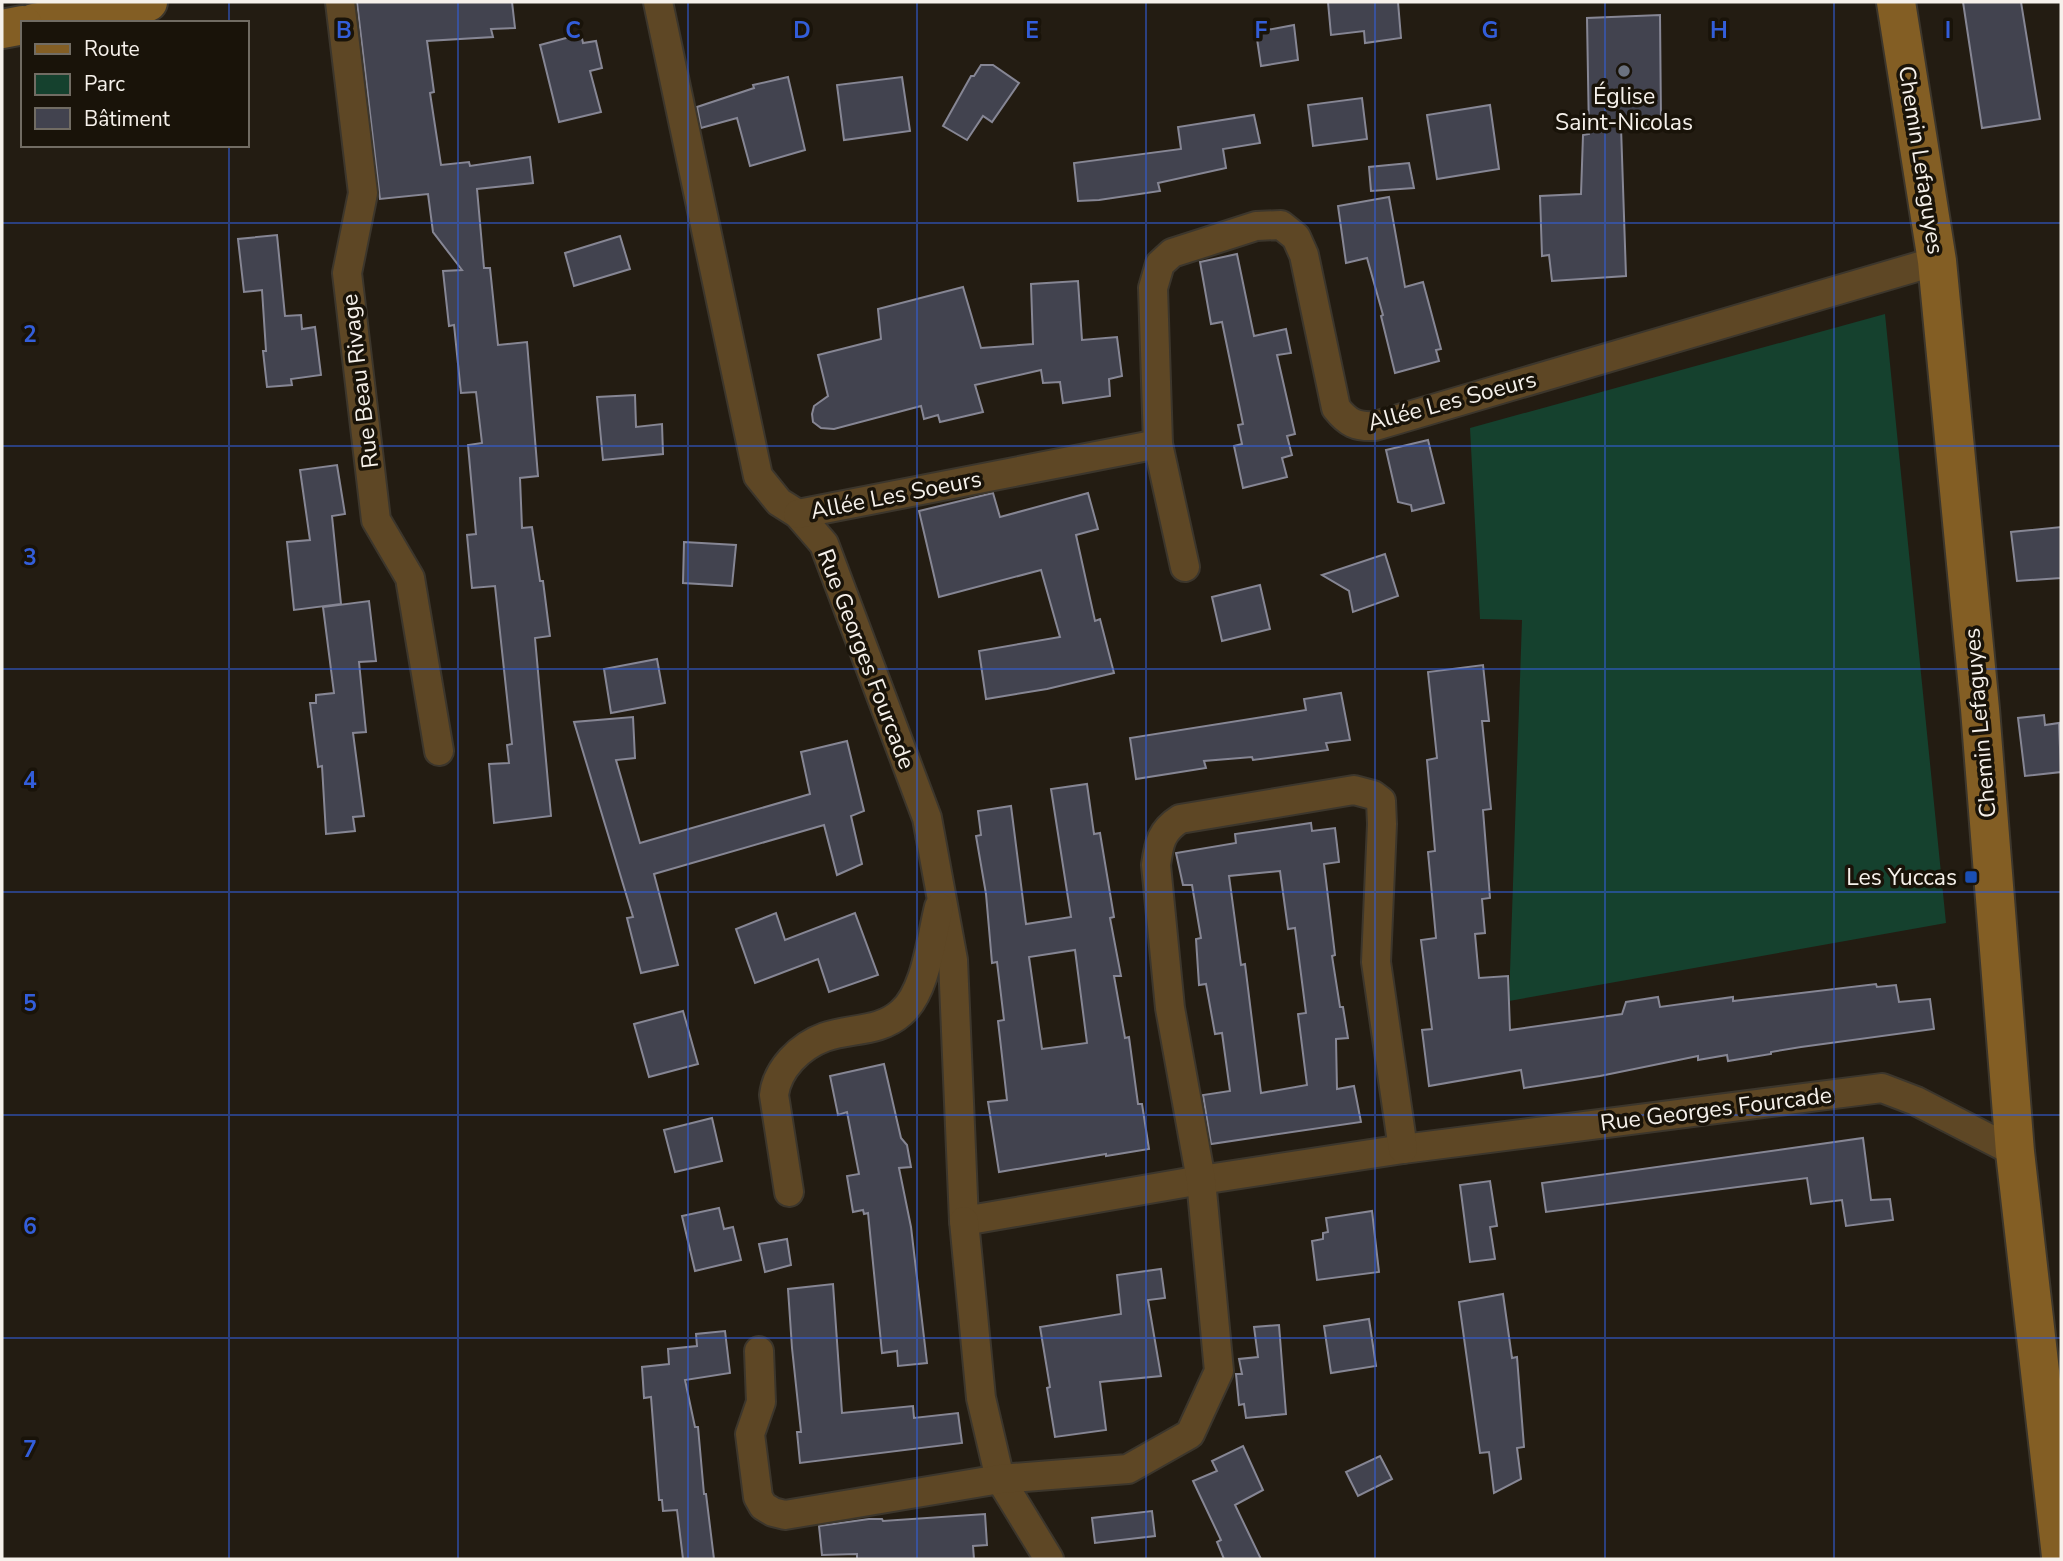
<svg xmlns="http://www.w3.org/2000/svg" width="2063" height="1561" font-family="'Nunito Sans',sans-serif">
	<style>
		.green { fill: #15412e }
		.building { fill: #42434f; stroke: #868694; stroke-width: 2; fill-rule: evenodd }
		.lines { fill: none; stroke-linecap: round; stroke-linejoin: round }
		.minor-casing { stroke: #3c362c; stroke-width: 32 }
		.secondary-casing { stroke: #3c362c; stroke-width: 42 }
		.minor { stroke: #5e4725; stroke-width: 28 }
		.secondary { stroke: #835e24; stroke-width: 38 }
		.grid { fill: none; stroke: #335eda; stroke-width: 2; stroke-opacity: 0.55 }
		.worship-dot { fill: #6b7280; stroke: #191309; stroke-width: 2.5 }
		.transit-dot { fill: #1a4fb4; stroke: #191309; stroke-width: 2.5 }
		.labels { text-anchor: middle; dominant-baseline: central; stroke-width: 7; stroke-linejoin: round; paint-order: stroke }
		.poi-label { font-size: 23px; fill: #f6f1eb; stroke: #191309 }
		.street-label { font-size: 23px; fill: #f6f1eb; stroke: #191309 }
		.grid-label { font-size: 23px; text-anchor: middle; font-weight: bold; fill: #335eda; stroke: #191309; stroke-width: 7; stroke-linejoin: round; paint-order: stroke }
	</style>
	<rect width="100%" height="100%" fill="#231c12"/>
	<!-- green -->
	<path class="green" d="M1885,314L1946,923L1509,1001L1522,620L1480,619L1470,428Z"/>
	<!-- building -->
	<g class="building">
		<path d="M357,2H512L515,28L491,29L493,37L427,41L434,92L430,93L441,165L469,162L470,166L530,157L533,183L477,189L484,268H490L498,345L527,342L538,476L520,478L522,528L532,527L540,581H543L550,636L535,638L551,816L494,823L489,764L509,763L507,745L512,744L495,586L472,588L467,535L476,534L468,445L482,443L476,392L461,393L454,325L449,326L443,271L462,270L433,232L428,194L380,199Z"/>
		<path d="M1328,2H1398L1401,38L1365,43L1364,31L1331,35Z"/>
		<path d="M1963,2H2021L2040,119L1982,128Z"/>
		<path d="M1660,15L1661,123L1621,127L1626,276L1552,281L1549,255L1542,256L1540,196L1581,194L1583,135L1589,134L1587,18Z"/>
		<path d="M1294,25L1298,60L1261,66L1256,32Z"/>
		<path d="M581,34L583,43L596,41L602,68L590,71L601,112L559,122L540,45Z"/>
		<path d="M981,65H993L1019,83L992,122L983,116L967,140L943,126L971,76H974Z"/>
		<path d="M788,77L805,150L750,166L737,118L701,128L697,107L754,88L753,85Z"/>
		<path d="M902,77L910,131L844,140L837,85Z"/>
		<path d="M1362,98L1367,139L1313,146L1308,105Z"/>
		<path d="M1490,105L1499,169L1437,179L1427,115Z"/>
		<path d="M1254,115L1260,143L1223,149L1226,168L1158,183L1160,191L1099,200L1078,201L1074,163L1181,149L1178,127Z"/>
		<path d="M1409,163L1414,188L1371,191L1369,167Z"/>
		<path d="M1389,197L1405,287L1423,282L1441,349L1436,350L1439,361L1395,373L1381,316L1383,315L1367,258L1346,263L1338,206Z"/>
		<path d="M277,235L285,316L301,315L302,329L315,327L321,375L291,379L292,385L267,387L263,351H266L262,290L244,292L238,239Z"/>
		<path d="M620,236L630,269L574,286L565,253Z"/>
		<path d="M1237,254L1254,336L1286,329L1291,353L1277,355L1295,434L1287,436L1292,455L1282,458L1287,477L1243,488L1234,446L1242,444L1238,425L1243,424L1222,322L1211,324L1200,262Z"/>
		<path d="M1078,281L1082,340L1117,337L1122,376L1109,379L1110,396L1063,403L1060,382L1043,383L1041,370L975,385L983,412L940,422L938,415L924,419L921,406L834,429L821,428L813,422L812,414L814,406L828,396L818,355L881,339L878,309L963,287L981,348L1033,344L1031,284Z"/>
		<path d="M635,395L636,427L662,424L663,454L603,460L597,397Z"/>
		<path d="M1428,440L1444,503L1412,511L1411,505L1398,502L1386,450Z"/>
		<path d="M337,465L345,514L332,516L341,604L294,610L287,542L310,540L300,470Z"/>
		<path d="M993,493L1000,517L1088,493L1098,529L1076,535L1095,621L1100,619L1114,673L1047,689L986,699L979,651L1060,637L1041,570L939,597L919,511Z"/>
		<path d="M2061,527V578L2017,581L2011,532Z"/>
		<path d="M684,542L736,545L732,586L683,583Z"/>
		<path d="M1385,554L1398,596L1353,612L1349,591L1322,575Z"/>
		<path d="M1260,585L1270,629L1222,641L1212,597Z"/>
		<path d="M369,601L376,661L359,662L366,732L353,733L364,816L353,817L355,831L326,834L322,766L318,767L310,703H316V695L334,693L323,607Z"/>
		<path d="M657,659L665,703L611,713L604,669Z"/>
		<path d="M1483,665L1489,721H1482L1491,809L1483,810L1490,898L1482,899L1485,933L1475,934L1479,978L1508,976L1510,1030L1622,1014L1626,1002L1658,997L1660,1007L1733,997V1001L1876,984L1877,987L1896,985L1899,1002L1930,999L1934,1029L1801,1047L1771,1052V1054L1728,1061L1727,1055L1698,1060V1056L1600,1076L1524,1088L1521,1070L1429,1086L1422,1030L1432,1029L1421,940L1436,938L1428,852L1435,851L1427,760L1437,758L1428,672Z"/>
		<path d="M1341,693L1350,740L1326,743L1328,750L1253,760L1252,757L1204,761L1206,768L1136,779L1130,738L1306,710L1304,699Z"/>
		<path d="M2044,715L2045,725L2059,723L2061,772L2025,776L2018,718Z"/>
		<path d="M633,717L635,758L616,760L640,843L810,794L801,752L847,741L864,811L851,816L862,864L837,875L824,825L654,874L678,965L641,973L627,918L633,917L574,722Z"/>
		<path d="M1087,784L1094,834L1100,833L1114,917L1110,918L1121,976H1114L1125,1038L1129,1037L1138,1104H1142L1149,1149L1106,1156V1154L999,1172L988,1102L1007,1100L998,1021L1004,1020L997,962L992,963L986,894L976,836L981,835L978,811L1011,806L1026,924L1071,917L1051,789ZM1075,950L1087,1043L1042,1049L1029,957Z"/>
		<path d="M1311,823L1312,831L1335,828L1339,862L1324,864L1335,955L1332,956L1340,1007H1343L1348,1038L1336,1039L1337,1089L1354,1086L1361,1122L1211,1144L1203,1095L1230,1091L1222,1033L1215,1034L1206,984L1199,985L1196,939L1201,938L1192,885H1183L1176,853L1236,843L1235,834ZM1280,871L1288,929L1295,928L1306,1013L1298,1014L1307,1085L1261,1093L1245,964L1241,965L1229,876Z"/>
		<path d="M776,913L785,940L855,913L878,975L829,992L818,959L755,983L736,929Z"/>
		<path d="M683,1011L698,1064L649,1077L634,1024Z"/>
		<path d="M884,1064L901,1138L907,1145L911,1167L899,1168L911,1227L927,1363L898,1366L897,1351L882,1353L868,1213L864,1214L863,1210L853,1212L847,1176L859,1174L847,1112L838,1115L830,1076Z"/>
		<path d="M712,1118L722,1161L675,1172L664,1130Z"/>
		<path d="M1863,1138L1871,1200L1890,1199L1893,1220L1846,1226L1842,1200L1811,1204L1807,1178L1546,1212L1542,1183Z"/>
		<path d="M1490,1181L1497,1226L1490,1227L1495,1259L1470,1262L1460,1185Z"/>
		<path d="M719,1208L724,1229L733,1227L741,1260L695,1271L682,1216Z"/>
		<path d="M1372,1211L1379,1272L1317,1280L1312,1241L1323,1239V1233L1328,1232L1326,1218Z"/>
		<path d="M787,1239L791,1265L765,1272L759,1244Z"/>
		<path d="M1161,1269L1165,1298L1148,1300L1161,1376L1100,1382L1106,1430L1055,1437L1047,1388L1050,1387L1040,1327L1121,1314L1117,1275Z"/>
		<path d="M833,1284L842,1413L913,1406L914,1418L958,1413L962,1443L800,1463L797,1432H801L792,1348L788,1289Z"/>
		<path d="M1503,1294L1512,1358L1517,1357L1524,1447L1517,1448L1521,1479L1494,1493L1489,1452L1480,1453L1459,1302Z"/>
		<path d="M1369,1319L1376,1366L1331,1373L1324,1326Z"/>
		<path d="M1279,1325L1286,1414L1246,1418L1244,1404L1239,1405L1236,1374H1242L1239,1359L1258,1357L1254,1327Z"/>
		<path d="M725,1331L730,1373L685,1380L695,1427H698L704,1494H706L714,1559H683L677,1510L663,1511L662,1500H659L651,1397L644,1398L642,1367L669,1364L668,1349L697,1346L696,1334Z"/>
		<path d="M1243,1446L1263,1490L1235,1505L1261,1559H1224L1217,1542L1221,1540L1193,1481L1217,1471L1212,1461Z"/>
		<path d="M1380,1456L1392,1479L1358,1496L1346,1472Z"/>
		<path d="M1152,1511L1155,1536L1095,1543L1092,1518Z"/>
		<path d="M985,1514L987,1545L973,1546L974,1559H857V1554L822,1555L819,1526L869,1519H882L883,1521Z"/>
	</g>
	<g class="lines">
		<!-- minor casing -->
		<g class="minor-casing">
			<g id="minor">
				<path d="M340,2L363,193L347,273L376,520L410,578L439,751"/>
				<path d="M658,2L758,476L779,502L798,514L824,544L927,818L953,960L964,1221L1201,1180L1403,1149L1882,1088L1916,1101L2015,1152"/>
				<path d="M798,514L1158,444"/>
				<path d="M1185,567L1158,444L1153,288L1160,264L1172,253L1256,226L1281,225L1296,237L1304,255L1336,408C1348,423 1356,427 1375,426L1937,261"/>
				<path d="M789,1192L774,1095C777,1069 800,1046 825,1037C851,1028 880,1032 901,1013C926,992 931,939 939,907"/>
				<path d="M964,1221L981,1398L1000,1479L1049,1559"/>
				<path d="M759,1351L761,1402L750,1434L758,1497L763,1506L773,1512L785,1515L1000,1479L1128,1469L1190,1434L1219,1371L1201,1180L1170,1008L1156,865C1159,843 1161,831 1180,819L1354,790L1373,795L1381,801L1382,824L1376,962L1403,1149"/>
			</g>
		</g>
		<!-- secondary casing -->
		<g class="secondary-casing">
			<g id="secondary">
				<path d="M1896,2L1937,261L1980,709L2015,1152L2061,1556"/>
				<path d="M34,23L148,2"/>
				<path d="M2,29L23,25"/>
			</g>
		</g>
		<!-- minor -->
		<use href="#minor" class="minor"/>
		<!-- secondary -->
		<use href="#secondary" class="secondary"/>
	</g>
	<!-- grid -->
	<path class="grid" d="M229,2V23M458,2V1559M688,2V1559M917,2V1559M1146,2V1559M1375,2V1559M1605,2V1559M1834,2V1559M229,145V1559M2,223H2061M2,446H2061M2,669H2061M2,892H2061M2,1115H2061M2,1338H2061"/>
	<!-- markers -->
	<circle class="worship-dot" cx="1624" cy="71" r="7"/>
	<rect class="transit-dot" x="1964" y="870" width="14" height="14" rx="3.5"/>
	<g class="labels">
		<!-- poi labels -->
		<g class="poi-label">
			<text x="1624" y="96">Église<tspan x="1624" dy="26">Saint-Nicolas</tspan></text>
			<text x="1957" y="877" text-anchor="end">Les Yuccas</text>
		</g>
		<!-- street labels -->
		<g class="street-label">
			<text transform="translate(1921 160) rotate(81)">Chemin Lefaguyes</text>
			<text transform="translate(360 381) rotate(-97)">Rue Beau Rivage</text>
			<text transform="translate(1452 401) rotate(-15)">Allée Les Soeurs</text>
			<text transform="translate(896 495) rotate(-11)">Allée Les Soeurs</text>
			<text transform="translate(866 659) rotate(69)">Rue Georges Fourcade</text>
			<text transform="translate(1980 723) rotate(-95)">Chemin Lefaguyes</text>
			<text transform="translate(1716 1109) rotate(-7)">Rue Georges Fourcade</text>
		</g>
	</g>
	<g class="grid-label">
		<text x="344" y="38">B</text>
		<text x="573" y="38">C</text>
		<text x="802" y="38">D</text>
		<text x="1032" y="38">E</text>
		<text x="1261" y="38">F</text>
		<text x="1490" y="38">G</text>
		<text x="1719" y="38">H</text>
		<text x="1948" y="38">I</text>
		<text x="30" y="342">2</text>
		<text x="30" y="565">3</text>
		<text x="30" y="788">4</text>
		<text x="30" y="1011">5</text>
		<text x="30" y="1234">6</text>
		<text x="30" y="1457">7</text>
	</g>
	<!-- border -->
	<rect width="2063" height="1561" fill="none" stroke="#f6f1eb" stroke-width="7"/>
	<!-- legend -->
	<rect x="21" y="21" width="228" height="126" fill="#191309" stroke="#716c63" stroke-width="2"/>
	<rect x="35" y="44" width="35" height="10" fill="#835e24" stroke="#716c63" stroke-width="2"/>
	<text x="84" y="56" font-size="21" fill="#f6f1eb">Route</text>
	<rect x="35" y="74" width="35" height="21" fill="#15412e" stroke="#716c63" stroke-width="2"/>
	<text x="84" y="91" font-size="21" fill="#f6f1eb">Parc</text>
	<rect x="35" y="108" width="35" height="21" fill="#42434f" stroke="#716c63" stroke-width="2"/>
	<text x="84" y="126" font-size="21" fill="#f6f1eb">Bâtiment</text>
</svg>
